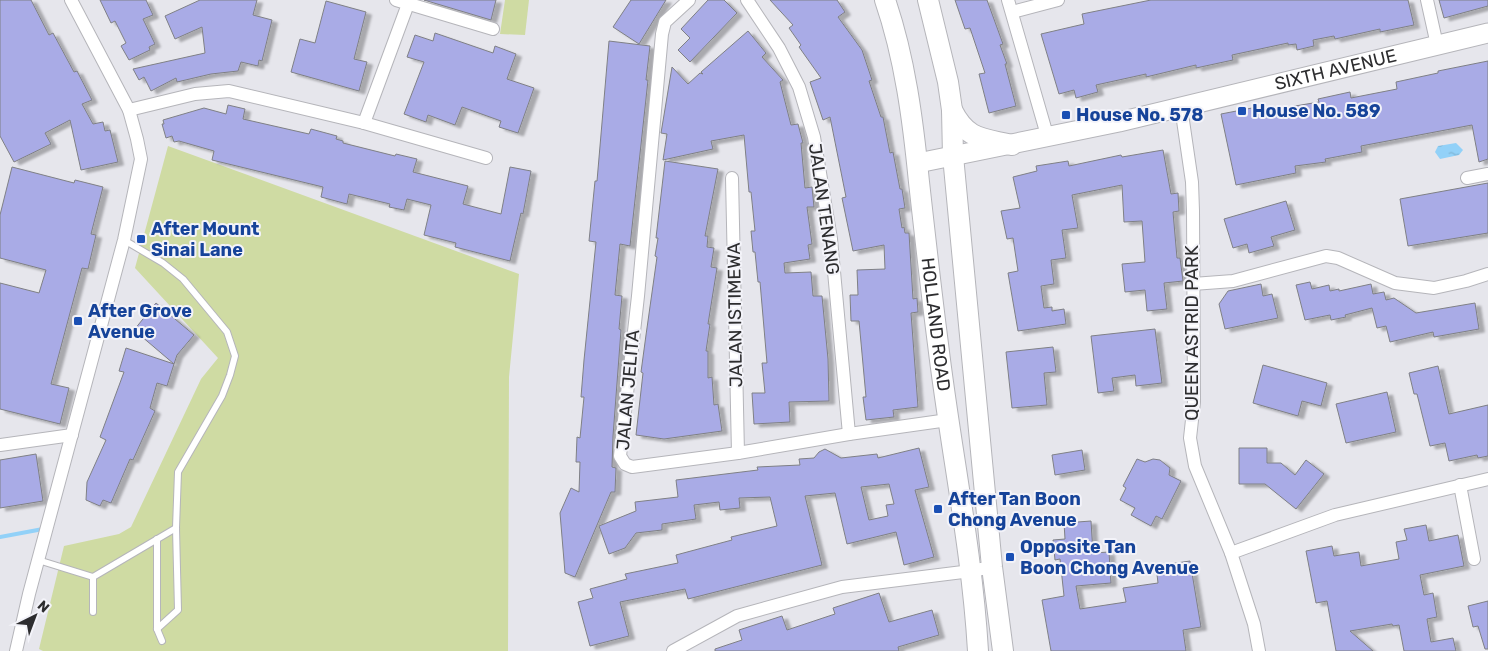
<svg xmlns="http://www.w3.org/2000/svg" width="1488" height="651" font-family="Rubik,sans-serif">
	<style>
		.grass { fill: #cfdba3 }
		.water { fill: url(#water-ripples) }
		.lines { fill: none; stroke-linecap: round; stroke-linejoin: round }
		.stream { stroke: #92d1f8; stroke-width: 4 }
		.building { fill: #a9abe6; stroke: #7f8085; fill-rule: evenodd; filter: url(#shadow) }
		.service-casing { stroke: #b5b5ba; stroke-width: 8 }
		.minor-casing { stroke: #b5b5ba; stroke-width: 14 }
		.secondary-casing { stroke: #b5b5ba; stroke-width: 21 }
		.primary-casing { stroke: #b5b5ba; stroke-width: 22 }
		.service { stroke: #fff; stroke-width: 6 }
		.minor { stroke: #fff; stroke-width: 12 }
		.secondary { stroke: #fff; stroke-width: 19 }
		.primary { stroke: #fff; stroke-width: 20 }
		.transit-dot { fill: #1a4fb4; stroke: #f3f3f9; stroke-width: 2 }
		.labels { text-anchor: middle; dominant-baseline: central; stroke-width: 4; stroke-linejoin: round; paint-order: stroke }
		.street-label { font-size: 18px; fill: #2d2d2f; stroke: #f3f3f9 }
		.transit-label { font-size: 18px; font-weight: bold; fill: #164399; stroke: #f3f3f9; text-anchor: start }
	</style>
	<defs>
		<pattern id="water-ripples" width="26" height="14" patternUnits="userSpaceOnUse" patternTransform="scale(1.25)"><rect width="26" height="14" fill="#92d1f8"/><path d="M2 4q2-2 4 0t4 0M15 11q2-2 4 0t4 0" fill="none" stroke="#7eb4d5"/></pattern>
		<filter id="shadow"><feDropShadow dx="5.5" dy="3" stdDeviation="1" flood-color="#0004"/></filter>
	</defs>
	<rect width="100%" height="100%" fill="#e6e6ec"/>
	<!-- grass -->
	<g class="grass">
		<path d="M505,0H529L525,35L500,34Z"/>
		<path d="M168,146L519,274L509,377L508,651H43L39,649L64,546L119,534L131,527L201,379L218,358L135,268Z"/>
	</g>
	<!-- water -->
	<path class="water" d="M1456,143L1463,150L1459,155L1440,159L1435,152L1438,146Z"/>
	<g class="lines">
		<!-- stream -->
		<path class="stream" d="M0,537L43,529"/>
	</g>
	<!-- building -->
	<g class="building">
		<path d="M0,0H31L49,35L53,33L74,72L77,71L92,100L82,104L93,124L103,122L105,131L110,130L118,162L81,170L70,120L45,133L51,144L14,162L0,136Z"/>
		<path d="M100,0H146L153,15L143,19L155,44L149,47L150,50L129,60L121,46L126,43L115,21L111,23Z"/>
		<path d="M200,0H257L253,15L272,20L262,61L259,60L258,66L241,62L238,71L211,74L177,82L176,78L151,91L144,77L139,80L133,69L205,53L202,27L175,39L165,16Z"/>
		<path d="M424,0H496L491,20Z"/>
		<path d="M631,0H666L639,44L613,27Z"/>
		<path d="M708,0H724L737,13L690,62L678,50L690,38L681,29Z"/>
		<path d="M770,0H837L845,12L838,17L862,50L872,80L869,81L881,117H883L890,153L893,152L900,189H902L905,208L899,209L902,228L904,227L905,233H909L913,299L917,298L918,312L911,313L918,407L893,410L894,417L866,420L863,397H866L859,321H851L850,295H858L857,270L885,269L884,245L853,251L842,198L846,197L830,117L823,120L810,82L821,78L799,47L801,45L789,28L793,25Z"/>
		<path d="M955,0H987L1003,44L1000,45L1007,64H1005L1016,106L989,113L979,74L985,73L970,28L965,29Z"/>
		<path d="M1151,0H1408L1414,25L1380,32V29L1335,39L1334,36L1313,40L1314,46L1297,50L1296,44L1288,45V43L1232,55L1233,60L1196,68V65L1146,77V74L1096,85L1098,92L1076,98L1074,90L1059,94L1041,34L1084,24L1082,14Z"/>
		<path d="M1439,0H1488V6L1444,18Z"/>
		<path d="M326,1L366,12L354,59L367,62L359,91L291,72L300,39L315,43Z"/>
		<path d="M748,31L766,53L762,57L783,80L780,82L791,125L798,124L803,143H801L805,188L812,187L814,207H807L812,244L808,245L810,259L784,263L785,273L811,272L813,296H822L828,359L829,401L789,402L790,422L754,424L752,393H765L762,363H767L760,282H758L755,252H753L751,231H755L751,192H749L744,135L711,141L713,149L663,160L667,134L661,133L672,67L688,84L700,73L703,74L701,72Z"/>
		<path d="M435,33L493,53L495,46L516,54L507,79L534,88L518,133L499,127L501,121L462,107L455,125L428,115L426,122L404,114L424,62L407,57L415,35L433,41Z"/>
		<path d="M609,41L650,46L646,80H648L630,246L620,244L615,295L622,296L619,329L621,330L613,436L612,467L616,468L615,492H611L575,577L565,573L560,513L571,488L579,492L580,462H576L577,437L580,438L584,397H581L584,360L596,242L589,241L595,181H597Z"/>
		<path d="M1488,61V159L1479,162L1472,125L1361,146L1362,152L1325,159L1326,162L1295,166L1296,173L1236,185L1221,114L1252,108L1253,113L1319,102L1318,99L1350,92L1351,98L1397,89L1396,82L1438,73V71Z"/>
		<path d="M228,105L245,109L243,119L309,134L311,129L337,136L336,139L343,141V143L395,156L396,154L417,159L413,172L468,186L463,204L501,214L510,167L531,171L523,214L521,213L510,261L455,247L456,243L424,235L431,205L407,199L404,210L389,207L390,204L349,194L347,204L321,197L323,187L212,160L214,151L179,141L174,142L172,136L166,138L162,124H164L163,120L204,108L226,114Z"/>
		<path d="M1163,150L1171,194L1178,193L1179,211L1173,212L1177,258H1180L1183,281L1164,283L1167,309L1147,311L1145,290L1125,292L1122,264L1145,262L1142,221L1124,222L1122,185L1072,195L1078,228L1062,230L1066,258L1051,260L1054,284L1041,286L1044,308L1052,307V311L1064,309L1066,324L1018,331L1008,273L1018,271L1013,238L1007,239L1001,211L1020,208L1013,177L1037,171L1036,166L1068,161L1069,166L1121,155L1122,157Z"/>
		<path d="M665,161L718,169L705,236H708L707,247L714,248L711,267L717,268L708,324H710L706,351H708V378L712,377L714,405L718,404L722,431L664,439L636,435L643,373L641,372L646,335L657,257L655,256L658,238H656Z"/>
		<path d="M12,167L74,183L75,180L103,187L91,234L96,235L88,269L82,268L51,384L69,388L60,424L0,409V283L39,293L46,270L0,258V215Z"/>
		<path d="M1488,183V233L1408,246L1400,199Z"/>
		<path d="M1286,201L1295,230L1271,237L1274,246L1249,253L1247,244L1233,248L1224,219Z"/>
		<path d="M1310,282L1312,289L1329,285L1330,291L1339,289V291L1371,284L1373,294L1384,292L1386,300L1394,298L1416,313L1475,303L1479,329L1434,337L1433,332L1390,342L1386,326L1377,328L1372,308L1345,315L1346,317L1331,320L1330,315L1305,320L1296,285Z"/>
		<path d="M1261,284L1263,296L1272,294L1278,318L1225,329L1219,304L1228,291Z"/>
		<path d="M156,303L194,335L177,355L174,364L134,330Z"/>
		<path d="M1155,329L1162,383L1136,386L1135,375L1112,378L1114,391L1098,393L1091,336Z"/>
		<path d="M1053,347L1056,372L1044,373L1047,405L1012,408L1006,352Z"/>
		<path d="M126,348L174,364L167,386L157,383L150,408L155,411L133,460L130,459L111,503L103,500L100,506L86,500L87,482L106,440L100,437L124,372L119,371Z"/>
		<path d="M1263,365L1327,383L1321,406L1302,401L1298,416L1253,403Z"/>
		<path d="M1438,366L1449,414L1488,405V456L1478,458L1477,455L1449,461L1445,443L1430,446L1417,394H1414L1409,373Z"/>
		<path d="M1387,392L1396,432L1346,443L1336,404Z"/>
		<path d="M919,448L929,487L915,490L934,557L904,565L896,532L847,544L835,493L805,496L822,565L688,599L685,589L620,602L629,636L590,646L578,602L593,598L590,589L627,579L625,574L678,563L676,555L732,540L731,537L777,526L770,497L739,498L740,508L720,510L719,502L694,505L696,519L662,524V530L636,533L625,548L609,554L599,526L636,511L635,502L678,497L676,480L758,470L757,467L800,465L799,459L814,458L819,452L825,449L841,458L877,454L878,458ZM889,484L894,504L886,505L888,516L869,520L861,487Z"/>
		<path d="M1239,448H1267V463H1281L1295,475L1306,460L1324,474L1296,509L1265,484H1239Z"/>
		<path d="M1082,450L1085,470L1055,475L1052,455Z"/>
		<path d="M36,454L43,501L0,508V460Z"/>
		<path d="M1137,459L1145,462L1153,459L1160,460L1170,468L1169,475L1181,481L1162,519L1156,516L1151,526L1131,515L1135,508L1120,500L1126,488L1123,486Z"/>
		<path d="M1091,521L1093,553L1109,552L1111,583L1076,586L1080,609L1126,602L1123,588L1158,583L1156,566L1190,561L1201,627L1183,630L1186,651H1051L1042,600L1064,596L1060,559L1055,560L1053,540L1065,539L1064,523Z"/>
		<path d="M1426,525L1429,541L1458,535L1464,566L1420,575L1424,595L1433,593L1437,617L1427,619L1431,642L1453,638L1456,651H1404L1399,625L1393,626L1392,624L1350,631L1373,651H1336L1327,601L1316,603L1306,551L1332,546L1334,556L1359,552L1361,566L1399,559L1396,542L1407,540L1404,529Z"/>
		<path d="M879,593L889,622L932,610L939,635L898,647L899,651H715V649L742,640L739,630L782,616L787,630L835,614L833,608Z"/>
		<path d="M1488,601V649H1485L1478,626L1473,627L1468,606Z"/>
	</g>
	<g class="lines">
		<!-- service casing -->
		<g class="service-casing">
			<g id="service">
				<path d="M124,240L163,263L183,279L227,332L235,356L230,375L222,396L178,472L176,528L178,610L157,629"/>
				<path d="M157,539V629L162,641"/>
				<path d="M38,560L93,577L176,528"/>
				<path d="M93,612V577"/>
			</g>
		</g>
		<!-- minor casing -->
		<g class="minor-casing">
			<g id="minor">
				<path d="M396,0L493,29"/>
				<path d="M689,0L665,22L662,34L638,296L620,456L625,464L632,467L738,453L849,434L948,420"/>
				<path d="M747,0L779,48L799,87L814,137L831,239L849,434"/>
				<path d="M1008,0L1047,135"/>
				<path d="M1427,0L1437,45"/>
				<path d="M1012,12L1058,0"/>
				<path d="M1181,107L1192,182L1193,211L1194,402L1190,438L1195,466L1231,553L1254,624L1259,651"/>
				<path d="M129,110L195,94L229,91L364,123L486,158"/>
				<path d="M364,123L408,4"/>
				<path d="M732,178L738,453"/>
				<path d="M1467,178L1488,174"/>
				<path d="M1193,284L1233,281L1326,256L1338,258L1395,283L1434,288L1466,281L1488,274"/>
				<path d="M0,445L72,435"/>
				<path d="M1460,485L1474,559"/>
				<path d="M1231,553L1335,515L1488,479"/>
				<path d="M16,651L29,594L124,240L141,159L137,139L129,110L71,0"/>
				<path d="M673,651L737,616L842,587L971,571L992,567"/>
			</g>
		</g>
		<!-- secondary casing -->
		<g class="secondary-casing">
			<g id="secondary">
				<path id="s1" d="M918,163L1119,122L1488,33"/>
			</g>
		</g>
		<!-- primary casing -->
		<g class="primary-casing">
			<g id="primary">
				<path id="s2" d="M885,0C905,58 913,121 919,182C925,236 931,290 938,344C950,446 972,548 978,651"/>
				<path d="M928,0L948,82L952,110L953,156L992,567L1003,651"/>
				<path d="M952,110C967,140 982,138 1012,145"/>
			</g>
		</g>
		<!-- service -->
		<use href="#service" class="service"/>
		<!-- minor -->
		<use href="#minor" class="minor"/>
		<!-- secondary -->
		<use href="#secondary" class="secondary"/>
		<!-- primary -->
		<use href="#primary" class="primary"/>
	</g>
	<!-- markers -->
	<g class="transit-dot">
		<rect x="1237" y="106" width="10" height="10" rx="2.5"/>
		<rect x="1061" y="110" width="10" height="10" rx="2.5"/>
		<rect x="136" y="234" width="10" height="10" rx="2.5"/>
		<rect x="73" y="316" width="10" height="10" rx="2.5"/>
		<rect x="933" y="504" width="10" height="10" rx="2.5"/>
		<rect x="1005" y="552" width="10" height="10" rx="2.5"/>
	</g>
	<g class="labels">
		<!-- street labels -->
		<g class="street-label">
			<text stroke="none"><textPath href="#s1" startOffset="428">SIXTH AVENUE</textPath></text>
			<text transform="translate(824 209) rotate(82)">JALAN TENANG</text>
			<text transform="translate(735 315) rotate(-91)">JALAN ISTIMEWA</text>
			<text stroke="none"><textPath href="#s2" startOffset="329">HOLLAND ROAD</textPath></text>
			<text transform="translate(1192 333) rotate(-90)">QUEEN ASTRID PARK</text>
			<text transform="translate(628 390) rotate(-85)">JALAN JELITA</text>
		</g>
		<!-- transit labels -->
		<g class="transit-label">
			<text x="1252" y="111">House No. 589</text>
			<text x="1076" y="115">House No. 578</text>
			<text x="151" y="229">After Mount<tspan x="151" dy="21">Sinai Lane</tspan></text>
			<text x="88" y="311">After Grove<tspan x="88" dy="21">Avenue</tspan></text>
			<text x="948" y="499">After Tan Boon<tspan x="948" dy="21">Chong Avenue</tspan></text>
			<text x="1020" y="547">Opposite Tan<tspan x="1020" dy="21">Boon Chong Avenue</tspan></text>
		</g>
	</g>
	<!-- north arrow -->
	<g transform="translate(35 616) rotate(42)" stroke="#f3f3f9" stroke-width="4" paint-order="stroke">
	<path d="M0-4L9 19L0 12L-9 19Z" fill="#2d2d2f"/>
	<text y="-8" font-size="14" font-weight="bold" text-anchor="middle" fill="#2d2d2f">N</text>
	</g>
</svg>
